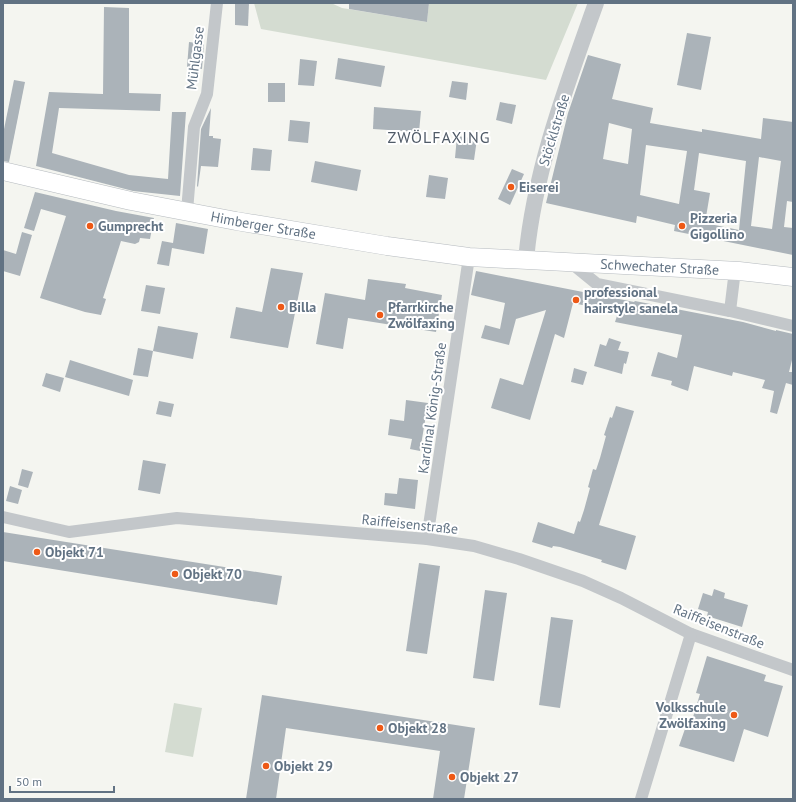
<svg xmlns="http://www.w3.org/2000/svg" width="796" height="802" font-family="'PT Sans',sans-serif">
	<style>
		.green { fill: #d4dcd1 }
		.building { fill: #abb3b9; fill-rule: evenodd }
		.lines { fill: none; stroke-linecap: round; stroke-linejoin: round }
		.secondary-casing { stroke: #b5babf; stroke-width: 19 }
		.minor { stroke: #c3c7ca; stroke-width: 12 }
		.tertiary { stroke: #c3c7ca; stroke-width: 16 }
		.secondary { stroke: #fff; stroke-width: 18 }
		.poi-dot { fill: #ee5916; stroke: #fff; stroke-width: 1.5 }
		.labels { text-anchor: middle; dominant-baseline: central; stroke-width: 4; stroke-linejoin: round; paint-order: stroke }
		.street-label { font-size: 14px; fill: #617283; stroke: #fff }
		.poi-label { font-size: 14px; font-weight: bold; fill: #617283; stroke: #fff; text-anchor: start }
		.quarter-label { font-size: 16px; letter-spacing: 1px; fill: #505b68; stroke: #fff }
	</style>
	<rect width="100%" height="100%" fill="#f4f5f0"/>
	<!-- green -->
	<g class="green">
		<path d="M254,3H331L342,8L427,22L429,3H578L546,80L261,29Z"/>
		<path d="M174,703L202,708L193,757L165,752Z"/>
	</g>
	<!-- building -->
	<g class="building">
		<path d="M235,3H249L248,26L235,25Z"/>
		<path d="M349,3H429L427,22L349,9Z"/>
		<path d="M104,7L129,8V93L161,94L160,111L59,108L52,153L129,175L168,179L172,112H186L180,196L133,191L36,166L49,92L103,94Z"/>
		<path d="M687,33L711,37L701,90L677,85Z"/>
		<path d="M189,42L204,44L202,69L187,67Z"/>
		<path d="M588,55L621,64L612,99L653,108L650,123L702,132V129L761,139L763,118L793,122V202L787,201L784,227L793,228V255L674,231L675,225L637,216L636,223L546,203L568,113ZM609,123L632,129L628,164L603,159ZM646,145L687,151L679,204L640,195ZM699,153L746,161L739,230L705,223L710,193L694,190ZM759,157L781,161L772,229L751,226Z"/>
		<path d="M338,58L385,66L381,87L335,79Z"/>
		<path d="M300,59L317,61L314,86L298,85Z"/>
		<path d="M14,80L25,82L9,162L3,161V134Z"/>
		<path d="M452,81L468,83L466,100L449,97Z"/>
		<rect x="268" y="83" width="17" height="19"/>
		<path d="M500,102L516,105L512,124L496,120Z"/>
		<path d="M374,107L421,111L419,132L373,129Z"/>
		<path d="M211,108L209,136H213V138L221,139L218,167L201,166L198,187L197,186L201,129Z"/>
		<path d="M290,120L310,122L308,143L288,141Z"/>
		<path d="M457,136L477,139L474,160L455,158Z"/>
		<path d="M253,148L272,150L270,171L251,170Z"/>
		<path d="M315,161L361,170L357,191L311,182Z"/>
		<path d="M512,169L524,174L510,205L498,199Z"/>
		<path d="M429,175L448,178L445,199L426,197Z"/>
		<path d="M35,192L116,211L154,218L150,239L140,238L139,242L135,244L121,241L103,298L106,299L101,315L85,312L40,298L66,216L41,209L34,231L24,228Z"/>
		<path d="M176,223L208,229L204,254L172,248L169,266L157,264L162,241L173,243Z"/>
		<path d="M22,232L32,235L20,276L3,271V250L16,254Z"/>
		<path d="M271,268L303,273L288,348L230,338L236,307L262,312Z"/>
		<path d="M476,271L634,302L635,301L743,322L776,331V330L793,334V356L789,372H793V385L786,383L777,414L770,412L774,391L762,388L765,380L733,372L732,376L694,366L688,391L671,385L672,381L651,376L658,352L677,358L682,335L615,322L619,310L587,304V306L573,303L564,338L555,334L530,420L491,408L500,378L523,385L546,310L516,319L509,345L481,338L485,325L500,329L505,303L471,295Z"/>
		<path d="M368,279L406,284L405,288L442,295L436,332L348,318L343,349L316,344L325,293L365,300Z"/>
		<path d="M146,285L165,288L160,314L141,311Z"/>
		<path d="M158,326L198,333L193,359L153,351Z"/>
		<path d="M609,338L621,342L618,350L629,352L626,364L624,363L622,374L594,366L600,344L606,346Z"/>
		<path d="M138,348L153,351L148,377L133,375Z"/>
		<path d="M70,360L133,380L129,396L65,377Z"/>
		<path d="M574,368L587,372L583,385L571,382Z"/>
		<path d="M46,373L64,378L60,392L42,386Z"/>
		<path d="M406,400L428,403L420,451L410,449L412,439L388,435L390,419L404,421Z"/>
		<path d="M159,401L174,404L171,417L156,414Z"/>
		<path d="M616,406L634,411L599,525L636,536L626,570L601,562L602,560L560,547L553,546L552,548L532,542L538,522L574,534L578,521L580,522L584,510L590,488L588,487L593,469L596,470L600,458L606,436L604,435L610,417L612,418Z"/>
		<path d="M143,460L166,464L160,494L138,490Z"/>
		<path d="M22,469L33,472L28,488L18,485Z"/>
		<path d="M399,478L418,480L415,509L384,505L385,493L397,494Z"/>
		<path d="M10,486L22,490L18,504L6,501Z"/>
		<path d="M3,532L282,576L277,605L3,561Z"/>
		<path d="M419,563L440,566L427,654L406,651Z"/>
		<path d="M714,589L725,593L724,598L748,605L742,627L707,616L708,612L698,609L703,593L712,596Z"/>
		<path d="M485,590L507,593L494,681L473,678Z"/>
		<path d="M551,617L573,620L560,708L539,705Z"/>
		<path d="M707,656L766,675L764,681L783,686L768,737L744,729L734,762L679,746L686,726L690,727L700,694L696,693Z"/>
		<path d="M262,695L475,728L464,799H433L440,751L286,728L276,799H246Z"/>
	</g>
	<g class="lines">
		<!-- secondary casing -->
		<g class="secondary-casing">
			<g id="secondary">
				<path id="s1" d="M3,171L131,201L236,221L387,246L469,257L739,271L793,277"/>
			</g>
		</g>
		<!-- minor -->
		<g class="minor">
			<path d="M187,211L194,127L207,94L217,3"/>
			<path d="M570,262L597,284L730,311L793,326"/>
			<path d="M730,311L735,270"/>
			<path d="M3,517L69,532L177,518L427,539L474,546L519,559L583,581L621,598L691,634L793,670"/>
			<path d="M427,539L469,257"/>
			<path d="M641,799L691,634"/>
		</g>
		<!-- tertiary -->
		<path class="tertiary" d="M526,260C534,171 566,87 596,3"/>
		<!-- secondary -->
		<use href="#secondary" class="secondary"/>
	</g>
	<!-- markers -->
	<g class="poi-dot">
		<circle cx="511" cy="187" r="4"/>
		<circle cx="90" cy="226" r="4"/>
		<circle cx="682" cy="226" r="4"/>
		<circle cx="576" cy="300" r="4"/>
		<circle cx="281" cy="307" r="4"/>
		<circle cx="380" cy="315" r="4"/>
		<circle cx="37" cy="552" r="4"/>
		<circle cx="175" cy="574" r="4"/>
		<circle cx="734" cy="715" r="4"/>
		<circle cx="380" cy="728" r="4"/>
		<circle cx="266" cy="766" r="4"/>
		<circle cx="452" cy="777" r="4"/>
	</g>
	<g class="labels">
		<!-- street labels -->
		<g class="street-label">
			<text transform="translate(195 58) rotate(-83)">Mühlgasse</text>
			<text transform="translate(554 130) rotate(-73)">Stöcklstraße</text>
			<text stroke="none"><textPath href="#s1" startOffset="266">Himberger Straße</textPath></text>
			<text stroke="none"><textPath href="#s1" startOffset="665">Schwechater Straße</textPath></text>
			<text transform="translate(432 408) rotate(-82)">Kardinal König-Straße</text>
			<text transform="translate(410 524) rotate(6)">Raiffeisenstraße</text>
			<text transform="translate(719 626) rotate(22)">Raiffeisenstraße</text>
		</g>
		<!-- poi labels -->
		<g class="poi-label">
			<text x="519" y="187">Eiserei</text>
			<text x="690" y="218">Pizzeria<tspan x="690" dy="16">Gigollino</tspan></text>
			<text x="98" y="226">Gumprecht</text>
			<text x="584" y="292">professional<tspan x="584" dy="16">hairstyle sanela</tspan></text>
			<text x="289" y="307">Billa</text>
			<text x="388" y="307">Pfarrkirche<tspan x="388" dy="16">Zwölfaxing</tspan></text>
			<text x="45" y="552">Objekt 71</text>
			<text x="183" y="574">Objekt 70</text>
			<text x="726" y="707" text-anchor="end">Volksschule<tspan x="726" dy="16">Zwölfaxing</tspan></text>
			<text x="388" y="728">Objekt 28</text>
			<text x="274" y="766">Objekt 29</text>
			<text x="460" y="777">Objekt 27</text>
		</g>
		<!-- quarter labels -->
		<g class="quarter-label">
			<text x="439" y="137">ZWÖLFAXING</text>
		</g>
	</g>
	<!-- border -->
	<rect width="796" height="802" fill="none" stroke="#617283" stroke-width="8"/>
	<!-- scale -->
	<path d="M10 786v6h104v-6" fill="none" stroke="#617283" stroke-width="2"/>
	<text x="16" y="786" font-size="12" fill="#617283" stroke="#ffffff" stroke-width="3" paint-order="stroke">50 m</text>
</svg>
